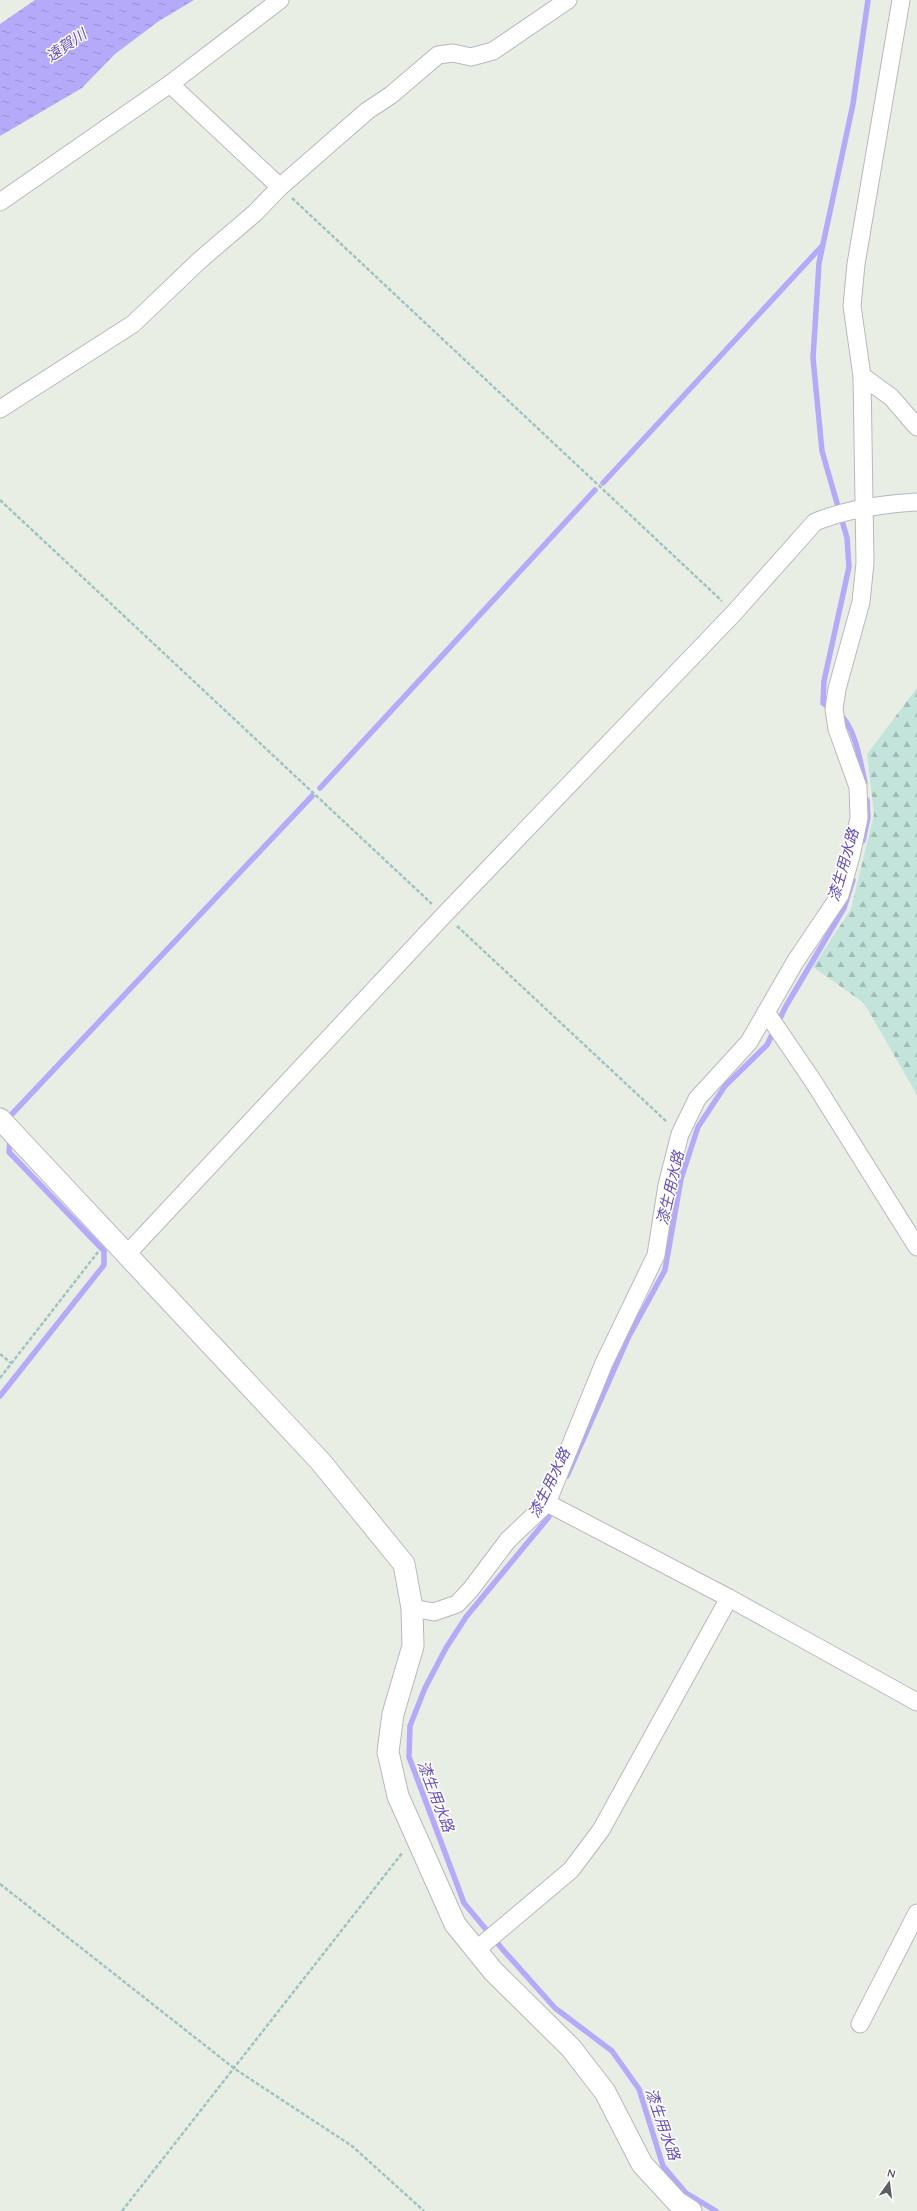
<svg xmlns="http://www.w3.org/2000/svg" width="917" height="2211" font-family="Quicksand,'Noto Sans JP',sans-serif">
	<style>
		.forest { fill: url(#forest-firs) }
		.water { fill: url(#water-ripples) }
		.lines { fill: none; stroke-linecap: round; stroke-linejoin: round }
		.stream { stroke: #b5aaf9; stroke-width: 5.5 }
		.minor-casing { stroke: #b9b7be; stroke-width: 19 }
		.tertiary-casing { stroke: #b9b7be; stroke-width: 23 }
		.path { stroke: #9dc4c3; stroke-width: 2.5; stroke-dasharray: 4 2; stroke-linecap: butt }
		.minor { stroke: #fff; stroke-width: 17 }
		.tertiary { stroke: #fff; stroke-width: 21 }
		.labels { text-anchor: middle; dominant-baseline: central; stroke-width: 3; stroke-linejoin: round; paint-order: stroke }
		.water-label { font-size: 15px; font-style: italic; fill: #654dbb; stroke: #fff }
	</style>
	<defs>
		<pattern id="forest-firs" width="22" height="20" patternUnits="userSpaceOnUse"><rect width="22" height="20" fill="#c3e4da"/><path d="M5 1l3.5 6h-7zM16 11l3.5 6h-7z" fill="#a2bcb4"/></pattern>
		<pattern id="water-ripples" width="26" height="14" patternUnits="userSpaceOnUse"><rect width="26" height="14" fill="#b5aaf9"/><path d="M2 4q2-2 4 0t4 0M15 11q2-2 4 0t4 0" fill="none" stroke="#968ecd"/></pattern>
	</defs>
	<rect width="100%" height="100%" fill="#e9eee5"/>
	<!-- forest -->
	<path class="forest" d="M917,688V1095L864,1003L813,967L851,909L874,814L867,754Z"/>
	<!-- water -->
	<path class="water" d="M35,0H194L159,21L115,54L82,88L0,136V24Z"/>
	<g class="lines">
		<!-- stream -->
		<g class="stream">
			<path d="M603,483L821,247"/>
			<path d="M832,710L823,703L824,681L849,567L847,538L822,451L813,358L819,263L853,104L868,0"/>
			<path d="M839,714C855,725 861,765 865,783"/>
			<path d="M320,788L595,490"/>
			<path d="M863,841L868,818L867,800"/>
			<path d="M12,1114L312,796"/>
			<path d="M0,1396L104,1265V1251L9,1152L10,1140"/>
			<path d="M567,1476L629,1336L665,1270L681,1179L698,1127L725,1086L767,1045L786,1006L844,908L853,880"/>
			<path d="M553,1508L548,1518L466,1617L446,1648L425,1688L410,1726L409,1757L464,1903L504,1951L555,2008L612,2051L639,2089L663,2166L686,2193L716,2211"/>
		</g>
		<!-- minor casing -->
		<g class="minor-casing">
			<g id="minor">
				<path d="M170,84L280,187"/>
				<path d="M0,202L170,84L280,0"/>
				<path d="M862,376L891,397L917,427"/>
				<path d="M0,409L133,324L200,260L255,213L280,187L367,111L391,95L438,55L453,53L471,57L493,51L568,0"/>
				<path d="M766,1012L813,1081L917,1247"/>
				<path d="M126,1255L444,915L734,613L815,522C847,509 883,504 917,502"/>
				<path d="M547,1503L729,1598L917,1702"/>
				<path d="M412,1608L434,1612L457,1604L471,1589L508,1540L547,1503L604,1363L656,1255L667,1185L680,1134L697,1099L749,1042L795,962L840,895L851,856L859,818L858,787L837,729L834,709L837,689L861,602L865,563L862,376L852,306L856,264L901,0"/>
				<path d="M476,1950L571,1870L601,1830L729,1598"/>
				<path d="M860,2024L917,1913"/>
			</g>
		</g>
		<!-- tertiary casing -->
		<g class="tertiary-casing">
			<path id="tertiary" d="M0,1119L320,1461L404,1564L412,1608L413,1646L393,1714L388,1752L398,1796L455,1924L493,1971L571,2048L605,2092L642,2164L677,2202L691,2211"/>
		</g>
		<!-- path -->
		<g class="path">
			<path d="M292,198L722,601"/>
			<path d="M0,500L432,904"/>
			<path d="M457,926L667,1122"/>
			<path d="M0,1354L11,1363"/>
			<path d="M0,1378L98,1252"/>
			<path d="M0,1884L235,2069L352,2146L424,2211"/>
			<path d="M122,2211L403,1852"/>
		</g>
		<!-- minor -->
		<use href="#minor" class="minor"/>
		<!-- tertiary -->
		<use href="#tertiary" class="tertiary"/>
	</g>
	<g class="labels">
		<!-- water labels -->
		<g class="water-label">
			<text transform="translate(66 45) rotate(-34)">遠賀川</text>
			<text transform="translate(843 865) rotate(-74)">漆生用水路</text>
			<text transform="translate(670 1188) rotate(-77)">漆生用水路</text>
			<text transform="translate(549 1483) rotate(-64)">漆生用水路</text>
			<text transform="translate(436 1796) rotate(69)">漆生用水路</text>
			<text transform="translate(663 2124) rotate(71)">漆生用水路</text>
		</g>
	</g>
	<!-- north arrow -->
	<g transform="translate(889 2183) rotate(14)" stroke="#ffffff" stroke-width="3" paint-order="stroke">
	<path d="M0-3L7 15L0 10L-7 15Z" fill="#5f5d64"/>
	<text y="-6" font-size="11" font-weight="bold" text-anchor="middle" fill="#5f5d64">N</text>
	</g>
</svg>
